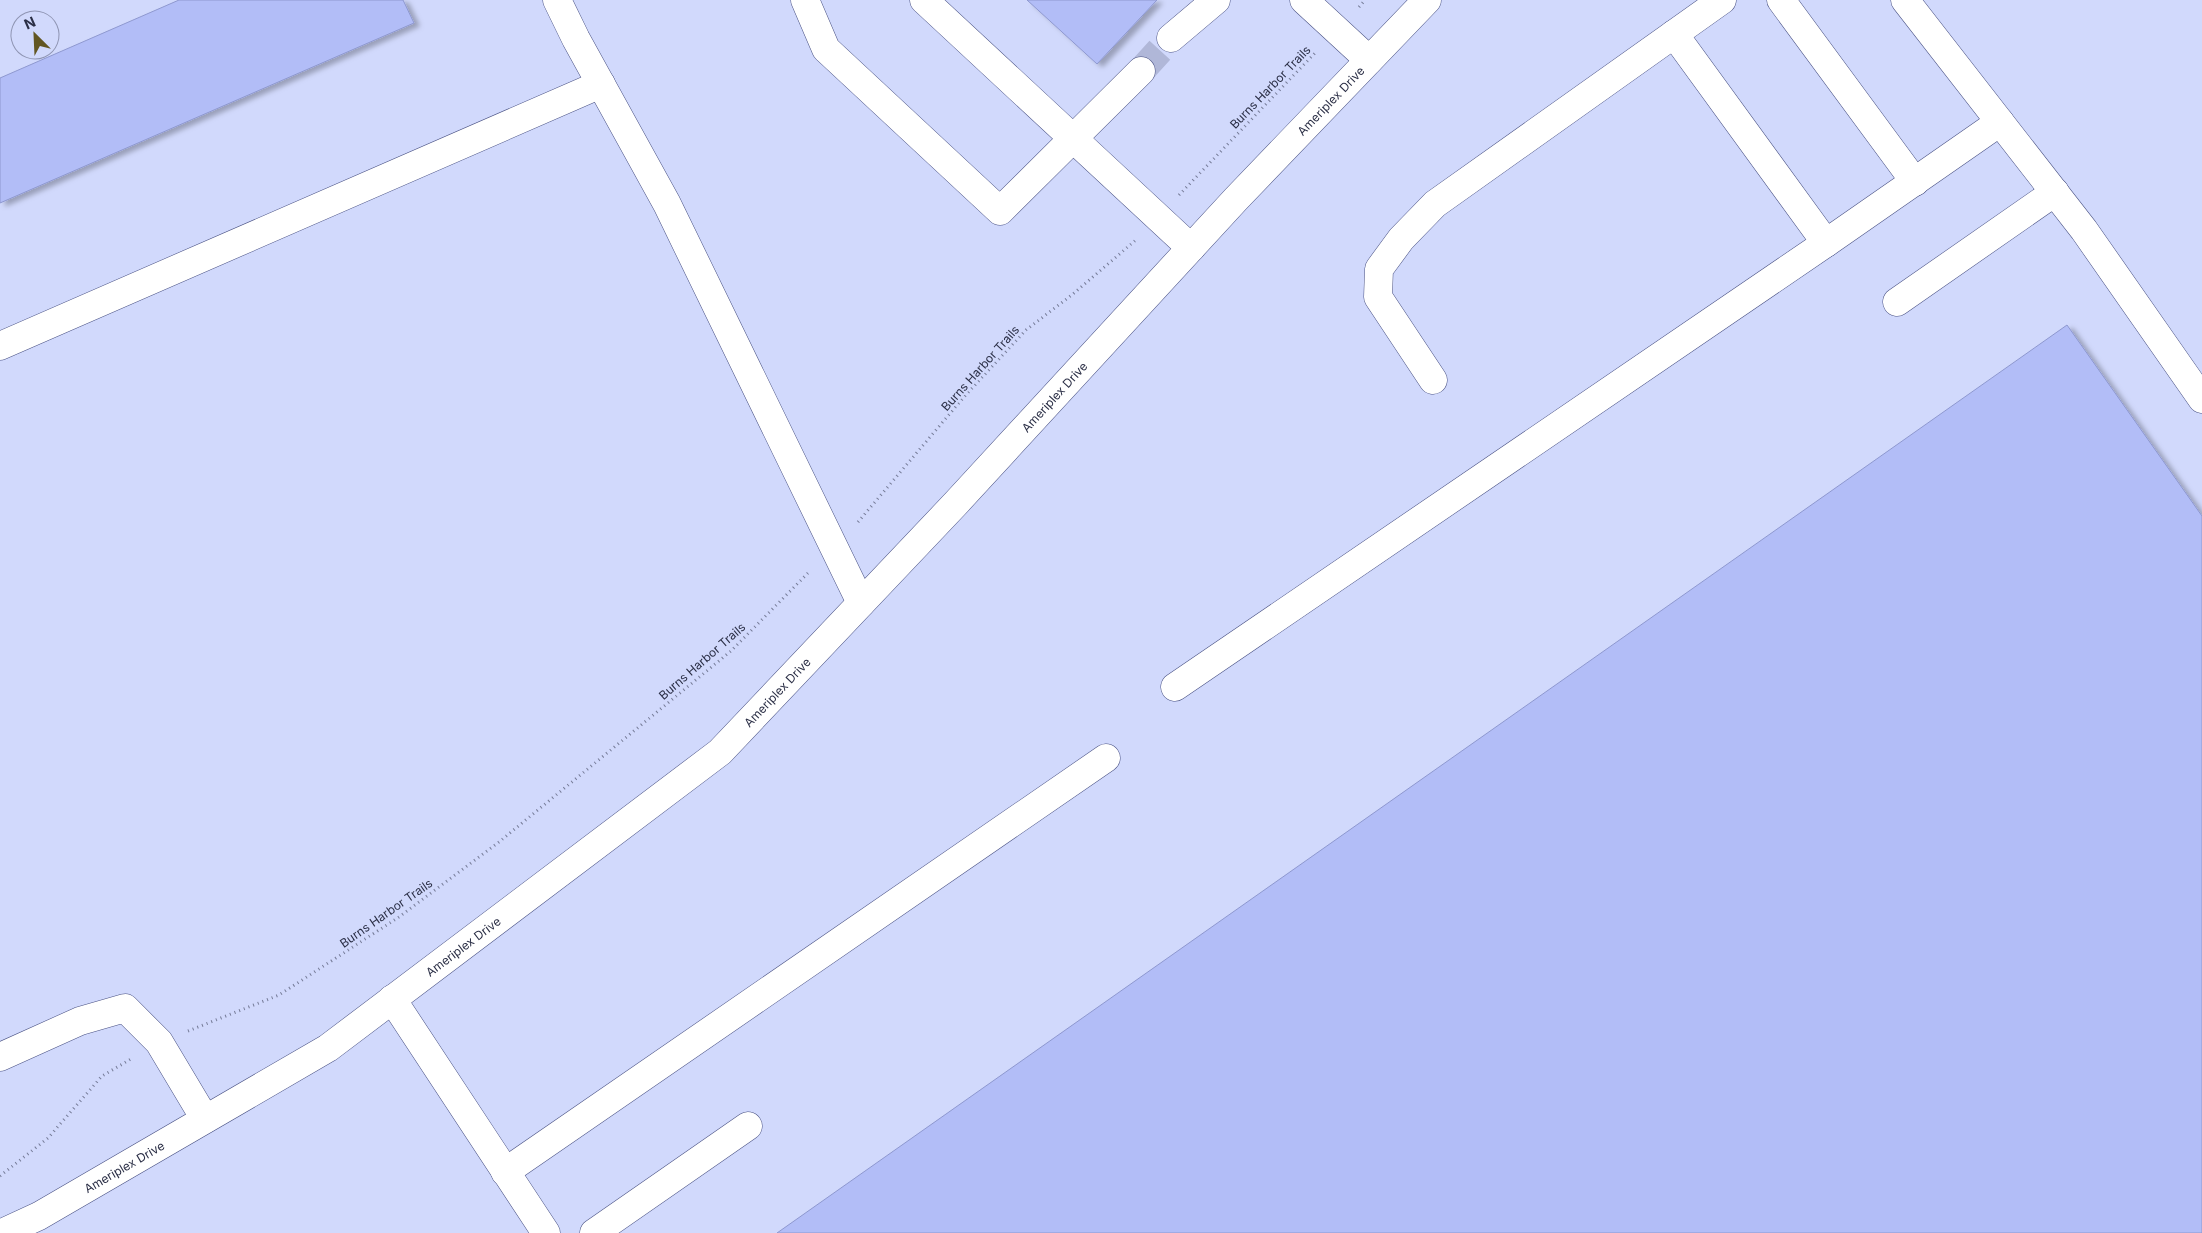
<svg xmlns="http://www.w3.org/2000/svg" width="2202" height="1233" font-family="Inter,sans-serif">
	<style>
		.building { fill: #b2bdf7; stroke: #8e98cf; filter: url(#shadow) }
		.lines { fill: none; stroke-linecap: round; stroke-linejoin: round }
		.minor-tunnel { stroke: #b0b7d8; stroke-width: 28; stroke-dasharray: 28 14; stroke-linecap: butt }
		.minor-casing { stroke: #4a5284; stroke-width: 29 }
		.path { stroke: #767c98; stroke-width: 3; stroke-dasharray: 1 4; stroke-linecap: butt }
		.minor { stroke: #fff; stroke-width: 28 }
		.labels { text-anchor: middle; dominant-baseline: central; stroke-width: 4; stroke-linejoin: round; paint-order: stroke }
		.street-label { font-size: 12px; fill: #2b2f46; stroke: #d1d9fc }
	</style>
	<defs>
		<filter id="shadow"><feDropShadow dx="5.5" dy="3" stdDeviation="2.5" flood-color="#0004"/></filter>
	</defs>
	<rect width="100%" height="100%" fill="#d1d9fc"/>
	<!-- building -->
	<g class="building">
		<path d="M179,0H403L414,23L0,203V78Z"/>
		<path d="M1027,0H1157L1097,64Z"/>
		<path d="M2067,325L2202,516V1233H777Z"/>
	</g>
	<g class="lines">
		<!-- minor-tunnel -->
		<path class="minor-tunnel" d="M1141,71L1171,38"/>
		<!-- minor casing -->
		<g class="minor-casing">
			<g id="minor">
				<path d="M557,0L576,39L667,204L861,603"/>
				<path d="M805,0L826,49L1000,211L1141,71"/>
				<path d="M924,0L1191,248"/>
				<path d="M1304,0L1369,60"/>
				<path d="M1781,0L1915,182"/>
				<path d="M1905,0L2084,230L2202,399"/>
				<path d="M1674,34L1826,243L2000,122"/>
				<path d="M1171,38L1216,0"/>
				<path d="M1897,302L2055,192"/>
				<path d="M0,346L601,84"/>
				<path d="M1433,380L1378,297L1379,269L1401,239L1435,204L1722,0"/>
				<path d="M1175,687L1826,243"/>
				<path d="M392,999L546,1233"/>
				<path d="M0,1057L80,1021L125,1008L159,1042L205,1119"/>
				<path d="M505,1172L1106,758"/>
				<path id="s1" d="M2,1233L39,1216L328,1048L720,752L957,502L1236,199L1427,0"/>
				<path d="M594,1233L748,1126"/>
			</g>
		</g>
		<!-- path -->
		<g class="path">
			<path d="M1359,7L1365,0"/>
			<path d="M1179,195L1315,53"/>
			<path d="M858,522L964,397L1026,330L1073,294L1137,239"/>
			<path d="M188,1031L279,995L399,917L499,842L731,651L810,571"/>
			<path d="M0,1176L48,1138L102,1076L131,1059"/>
		</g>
		<!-- minor -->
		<use href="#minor" class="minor"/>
	</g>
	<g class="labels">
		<!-- street labels -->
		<g class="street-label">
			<text transform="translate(1270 87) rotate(-46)">Burns Harbor Trails</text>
			<text stroke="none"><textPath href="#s1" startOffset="1759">Ameriplex Drive</textPath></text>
			<text transform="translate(980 368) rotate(-48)">Burns Harbor Trails</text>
			<text stroke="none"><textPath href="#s1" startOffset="1354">Ameriplex Drive</textPath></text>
			<text transform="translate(702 661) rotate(-41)">Burns Harbor Trails</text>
			<text stroke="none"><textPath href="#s1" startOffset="949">Ameriplex Drive</textPath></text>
			<text transform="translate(386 913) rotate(-35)">Burns Harbor Trails</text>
			<text stroke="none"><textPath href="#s1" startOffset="544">Ameriplex Drive</textPath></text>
			<text stroke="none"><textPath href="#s1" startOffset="139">Ameriplex Drive</textPath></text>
		</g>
	</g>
	<!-- north arrow -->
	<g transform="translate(35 35) rotate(336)"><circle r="24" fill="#d1d9fc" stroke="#8f95b3"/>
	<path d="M0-4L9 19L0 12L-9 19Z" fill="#625622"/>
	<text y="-8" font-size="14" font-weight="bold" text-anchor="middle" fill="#2b2f46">N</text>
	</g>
</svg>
